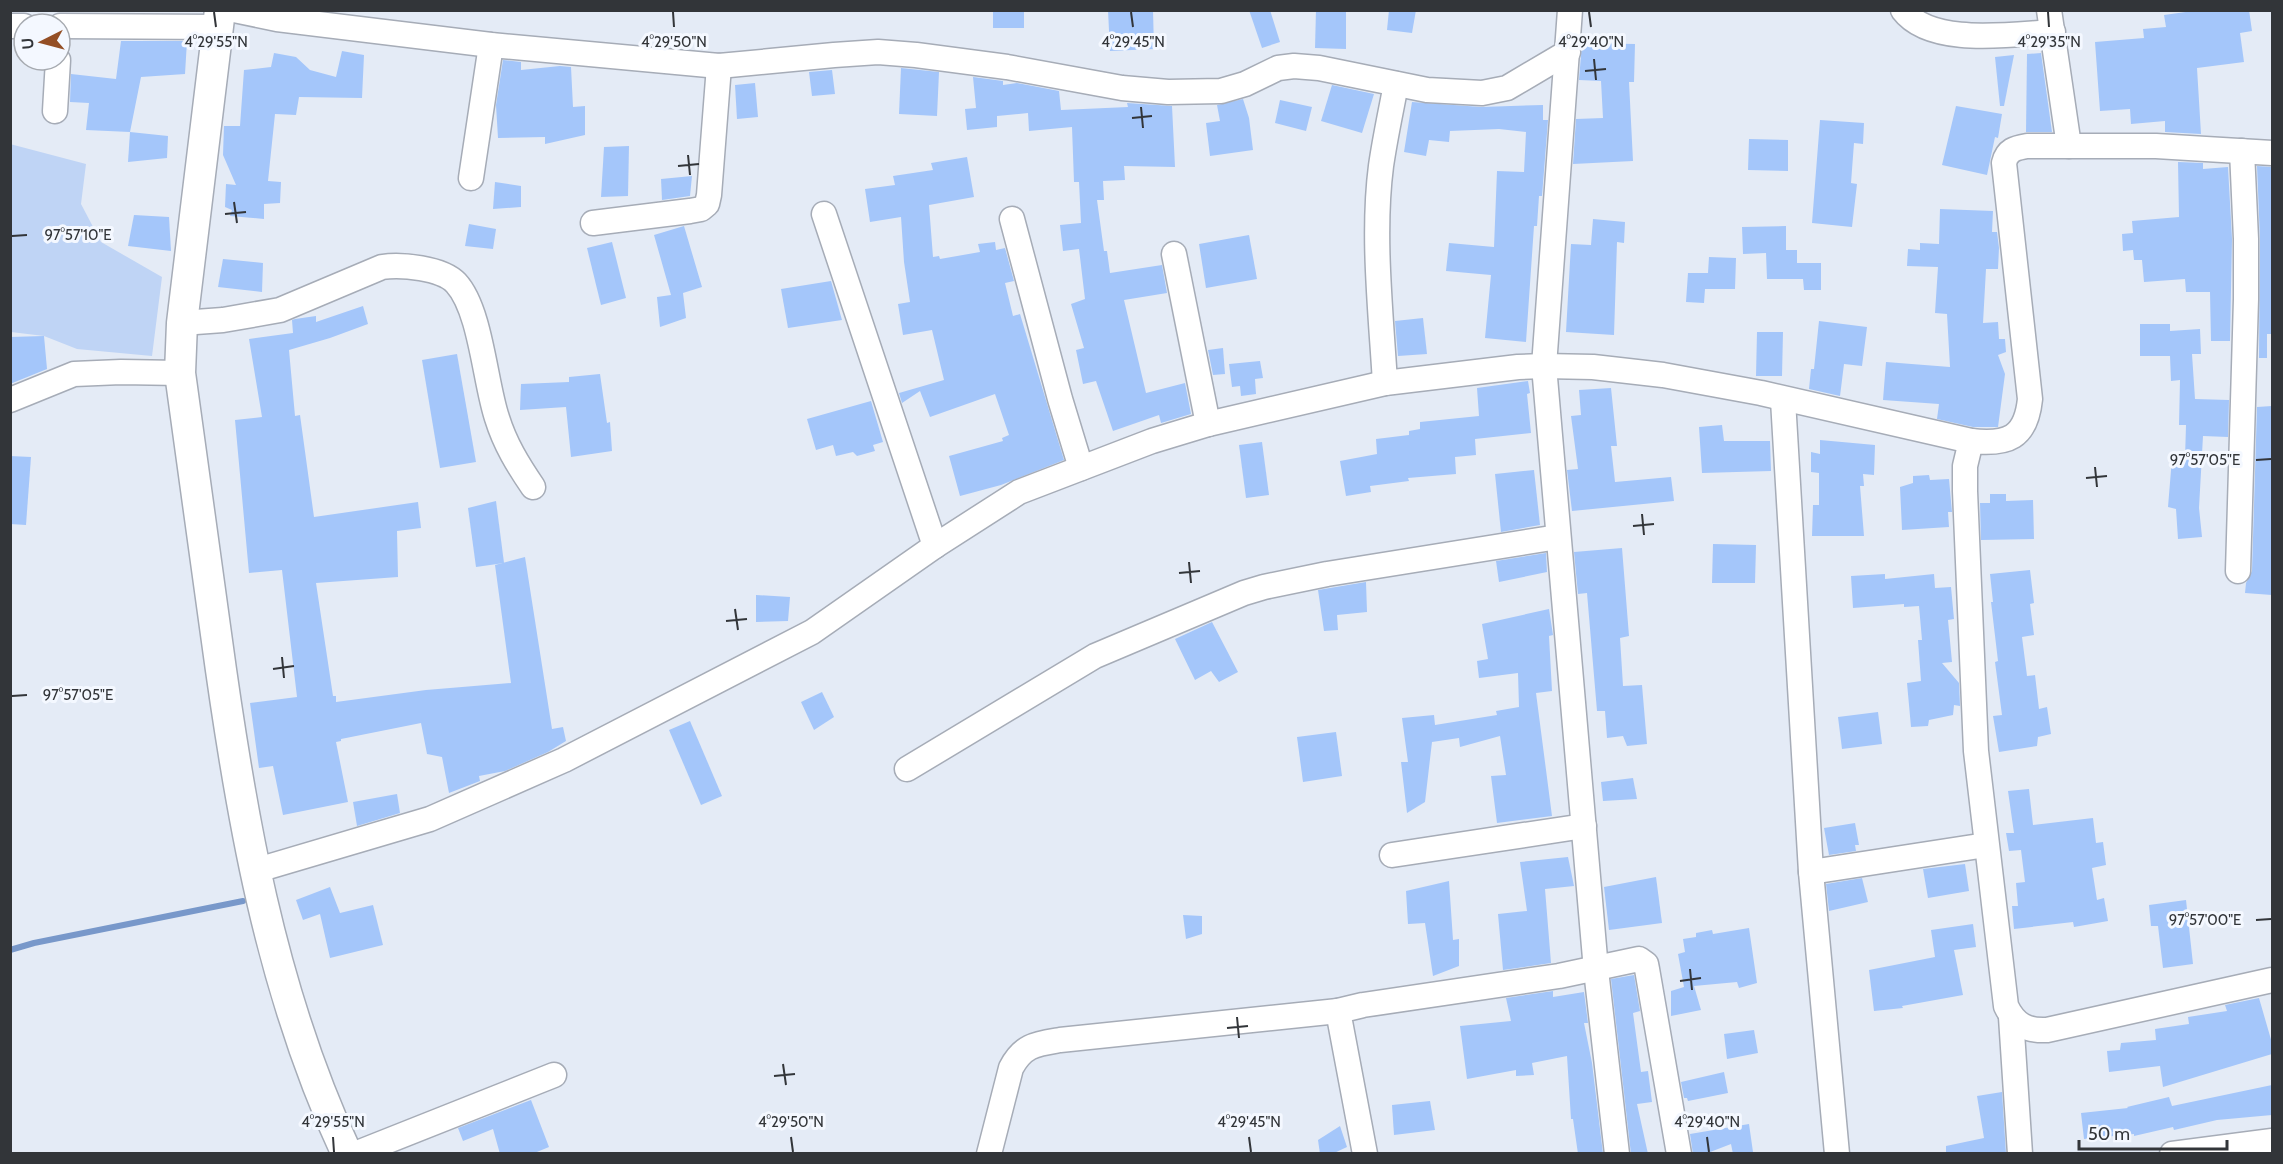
<svg xmlns="http://www.w3.org/2000/svg" width="2283" height="1164" font-family="Cabin,sans-serif">
	<style>
		.green { fill: #bfd4f5 }
		.lines { fill: none; stroke-linecap: round; stroke-linejoin: round }
		.stream { stroke: #7898ca; stroke-width: 6 }
		.building { fill: #a4c6fa }
		.minor-casing { stroke: #a6acb7; stroke-width: 27 }
		.tertiary-casing { stroke: #a6acb7; stroke-width: 33 }
		.minor { stroke: #fff; stroke-width: 24 }
		.tertiary { stroke: #fff; stroke-width: 30 }
		.ticks { fill: none; stroke: #323539; stroke-width: 2 }
		.ticks-label { font-size: 15px; text-anchor: middle; fill: #323539; stroke: #f4f8ff; stroke-width: 6; stroke-linejoin: round; paint-order: stroke }
	</style>
	<rect width="100%" height="100%" fill="#e4ebf6"/>
	<!-- green -->
	<path class="green" d="M10,144L86,164L81,204L101,242L162,277L152,356L77,349L44,336L11,332Z"/>
	<g class="lines">
		<!-- stream -->
		<path class="stream" d="M10,950L34,943L243,901"/>
	</g>
	<!-- building -->
	<g class="building">
		<rect x="993" y="10" width="31" height="18"/>
		<path d="M1108,10H1153L1154,49L1110,51Z"/>
		<path d="M1249,10H1270L1280,42L1262,48Z"/>
		<path d="M1316,10H1346V49L1315,48Z"/>
		<path d="M1389,10H1416L1412,33L1387,30Z"/>
		<path d="M2200,10H2249L2252,31L2240,33L2244,62L2197,68L2201,134L2165,132V121L2131,124L2130,109L2100,111L2095,42L2144,38L2143,29L2166,27L2164,15Z"/>
		<path d="M121,41H187L185,74L141,77L130,132L86,130L89,103L70,102L71,74L116,79Z"/>
		<path d="M1582,43L1635,44L1634,82H1629L1633,161L1573,164L1576,119L1603,118L1601,81L1579,80Z"/>
		<path d="M342,51L364,55L362,98L299,97L296,115L275,114L268,181L281,182L280,203L264,204V219L230,216L232,210L225,207L226,184L236,185L223,155L224,126H240L244,70L271,67L274,53L296,57L310,70L336,77Z"/>
		<path d="M2041,53L2052,132H2026L2027,54Z"/>
		<path d="M2014,55L2004,106H2000L1995,57Z"/>
		<path d="M503,60L521,62V70L560,66L571,67L573,107L585,106V135L545,144V137L498,138L496,105Z"/>
		<path d="M901,68L939,72L937,116L899,114Z"/>
		<path d="M832,70L835,94L812,96L809,72Z"/>
		<path d="M973,77L1003,81V85L1017,83L1059,91L1061,110L1128,107L1127,103L1172,106L1175,167L1124,166L1125,180L1103,181L1104,200H1097L1104,251H1107L1110,273L1162,265L1167,293L1124,300L1146,393L1185,383L1191,414L1161,423L1159,415L1113,431L1096,381L1083,384L1076,350L1084,348L1071,304L1085,299L1079,249L1063,251L1060,225L1081,223L1079,182H1074L1072,127L1029,131L1028,113L997,116V127L967,130L965,109L976,108Z"/>
		<path d="M755,83L758,117L737,119L735,85Z"/>
		<path d="M1332,85L1374,94L1362,133L1321,121Z"/>
		<path d="M1243,99L1249,118L1253,150L1210,156L1206,123L1220,121L1217,105Z"/>
		<path d="M1280,100L1312,107L1306,131L1275,123Z"/>
		<path d="M1412,102L1481,107L1543,105V120H1548L1542,196H1539L1537,226H1534L1526,342L1485,338L1491,275L1446,271L1449,243L1494,247L1497,171L1524,172L1526,132L1499,129L1450,131L1449,142L1429,140L1426,156L1404,152Z"/>
		<path d="M1956,106L2002,114L1998,138L1995,137L1987,175L1942,165Z"/>
		<path d="M1820,120L1864,123L1863,144L1854,143L1851,183L1857,184L1852,227L1812,223Z"/>
		<path d="M130,132L168,136L167,158L128,162Z"/>
		<path d="M1749,139L1788,140V171L1748,170Z"/>
		<path d="M629,146L628,196L601,197L604,147Z"/>
		<path d="M967,157L974,197L929,205L933,257L939,256L940,259L980,252L978,244L995,242L996,250L1005,248L1014,281L1005,283L1013,316L1020,314L1064,460L1001,485L960,496L949,456L1003,441L1002,438L1009,435L995,394L930,417L920,391L902,403L899,393L944,380L932,330L903,335L898,304L910,302L904,262L901,217L870,222L865,189L895,185L893,176L933,170L931,163Z"/>
		<path d="M2178,162L2203,163V169L2228,167L2232,239L2230,341H2211L2210,292H2186L2185,279L2144,282L2142,260H2134L2133,250L2123,251L2122,234L2133,233L2132,221L2179,217Z"/>
		<path d="M2257,166L2272,167V334H2267V358H2259L2260,239Z"/>
		<path d="M692,176L690,196L662,200L661,179Z"/>
		<path d="M495,182L521,186V207L493,209Z"/>
		<path d="M1940,209L1993,211L1992,232H1997L1999,248L1998,269H1986L1983,323L1998,322L1999,339H2005L2006,352L1998,355L2005,374L1998,427H1973L1937,419L1939,404L1883,400L1886,362L1950,367L1947,314L1935,313L1938,267L1907,266L1908,249L1920,250V243L1939,244Z"/>
		<path d="M134,215L169,217L171,251L128,246Z"/>
		<path d="M1593,219L1625,222L1624,243L1617,242L1614,335L1566,332L1571,244L1591,245Z"/>
		<path d="M469,224L496,229L493,249L465,246Z"/>
		<path d="M684,226L702,287L683,293L686,318L660,327L657,297L671,295L654,235Z"/>
		<path d="M1786,226V250H1797V263H1821V290H1804L1803,279H1767L1766,253L1743,254L1742,227Z"/>
		<path d="M1249,235L1257,279L1206,288L1199,244Z"/>
		<path d="M612,242L626,298L601,305L587,248Z"/>
		<path d="M1709,257L1736,258L1735,289H1705L1704,303L1686,302L1688,273H1708Z"/>
		<path d="M223,259L263,263L262,292L218,287Z"/>
		<path d="M831,281L842,320L788,328L781,289Z"/>
		<path d="M363,306L368,324L330,338L289,350L295,416L300,415L314,517L418,502L421,528L397,531L398,577L316,583L333,696H336V702L426,690L511,683L495,565L525,557L552,729L563,727L566,741L548,752L505,771L479,776L480,781L449,793L442,757L427,754L421,723L341,739V741L336,742L348,802L283,815L273,766L259,768L250,703L297,697L282,570L249,573L235,420L262,417L249,339L293,333L292,320L295,319L316,316V322Z"/>
		<path d="M1423,318L1427,354L1398,356L1395,321Z"/>
		<path d="M1819,321L1867,327L1862,366L1844,364L1840,396L1809,389L1811,369H1814Z"/>
		<path d="M2140,324H2170V331L2200,329L2201,354H2192L2195,399L2229,400L2228,437L2203,436L2199,508L2202,537L2178,539L2176,509L2168,507L2172,458L2185,459L2186,425H2179L2180,380L2171,381L2170,356H2140Z"/>
		<path d="M1757,332H1783L1782,376H1756Z"/>
		<path d="M44,336L47,369L10,384V337Z"/>
		<path d="M1223,348L1225,374L1213,375L1208,350Z"/>
		<path d="M457,354L476,462L440,468L422,360Z"/>
		<path d="M1260,361L1263,378L1255,379L1256,394L1241,396L1240,386L1232,387L1229,364Z"/>
		<path d="M600,374L607,423L610,422L612,451L571,457L566,407L520,410L521,384L569,382V377Z"/>
		<path d="M1528,381L1530,393L1527,394L1531,433L1475,439L1476,455L1455,457L1456,474L1408,478L1409,481L1370,486L1371,492L1346,496L1340,461L1377,454L1376,439L1409,435V431L1420,429V422L1479,416L1477,388Z"/>
		<path d="M1611,388L1617,446H1611L1615,482L1671,477L1674,501L1572,511L1567,470L1578,469L1571,416L1581,415L1579,390Z"/>
		<path d="M871,401L883,442L873,445L875,451L857,456L853,452L836,456L833,445L816,450L807,419Z"/>
		<path d="M2272,406V595L2245,593L2246,583L2252,571L2257,407Z"/>
		<path d="M1722,425L1724,441H1770L1771,471L1702,473L1699,427Z"/>
		<path d="M1820,440L1875,445L1874,475L1863,474L1864,486H1860L1864,536H1812L1813,505H1819V473L1811,472V452L1820,454Z"/>
		<path d="M1262,442L1269,495L1246,498L1239,445Z"/>
		<path d="M10,456L31,457L26,525L10,524Z"/>
		<path d="M1534,470L1540,525L1501,532L1495,474Z"/>
		<path d="M1929,475L1930,480L1949,479L1952,512H1948L1949,527L1902,530L1900,487L1913,483V476Z"/>
		<path d="M1990,494H2006V501L2033,500L2034,539L1981,540L1980,503H1990Z"/>
		<path d="M496,501L504,563L476,567L468,508Z"/>
		<path d="M1713,544L1756,545L1755,583H1712Z"/>
		<path d="M1622,548L1629,636L1620,638L1623,686L1642,685L1647,744L1627,746L1623,736L1607,738L1605,711H1597L1587,593L1578,594L1574,552Z"/>
		<path d="M1546,553L1547,572L1499,582L1496,561Z"/>
		<path d="M2030,570L2034,603L2030,604L2034,635L2022,637L2027,676L2035,675L2039,709L2047,707L2051,734L2038,737L2037,746L1999,752L1993,716L2002,715L1995,662L1998,661L1991,602H1993L1990,574Z"/>
		<path d="M1885,574V579L1934,574L1935,588L1951,587L1954,619L1948,620L1952,662L1942,663L1959,683L1960,706L1954,705L1953,715L1929,720L1928,726L1911,727L1907,683L1921,681L1918,640H1922L1919,606L1904,607V604L1853,608L1851,576Z"/>
		<path d="M1366,582L1367,612L1337,615L1338,630L1324,631L1318,590Z"/>
		<path d="M756,595L790,597L788,621L756,622Z"/>
		<path d="M1549,609L1553,635L1549,636L1552,691L1536,693L1552,816L1497,823L1491,776L1506,775L1500,736L1460,747L1459,738L1432,742L1425,802L1407,813L1401,762H1408L1402,718L1434,715L1435,725L1497,715L1496,711L1519,707L1518,673L1479,678L1477,661L1488,659L1482,624Z"/>
		<path d="M1212,622L1238,672L1219,682L1211,671L1195,680L1175,639Z"/>
		<path d="M822,692L834,717L814,730L801,702Z"/>
		<path d="M1878,712L1882,744L1842,749L1838,717Z"/>
		<path d="M690,721L722,796L701,805L669,730Z"/>
		<path d="M1336,732L1342,776L1303,782L1297,737Z"/>
		<path d="M1633,778L1637,799L1603,801L1601,782Z"/>
		<path d="M2029,789L2033,825L2093,818L2096,843L2103,842L2106,865L2092,868L2097,900L2104,898L2108,921L2074,927L2073,922L2014,929L2012,906H2018L2016,883L2025,882L2021,850L2009,851L2006,833H2014L2008,791Z"/>
		<path d="M397,794L400,813L357,826L353,802Z"/>
		<path d="M1855,823L1859,845H1855L1856,851L1829,855L1824,828Z"/>
		<path d="M1568,857L1574,886L1545,889L1551,963L1503,970L1498,914L1527,911L1520,862Z"/>
		<path d="M1965,864L1969,891L1928,898L1923,869Z"/>
		<path d="M1656,877L1662,923L1609,930L1604,887Z"/>
		<path d="M1862,878L1868,902L1829,911L1826,884Z"/>
		<path d="M1449,881L1453,940L1459,939V966L1433,976L1425,923L1408,924L1406,891Z"/>
		<path d="M330,887L340,913L373,905L383,945L330,958L320,914L303,920L296,900Z"/>
		<path d="M2186,900L2193,964L2163,968L2158,926H2151L2149,905Z"/>
		<path d="M1183,915L1202,916V934L1186,939Z"/>
		<path d="M1973,924L1976,947L1954,950L1963,995L1902,1006L1903,1008L1874,1011L1869,970L1935,957L1931,930Z"/>
		<path d="M1749,928L1757,983L1739,988L1737,982L1694,986L1701,1010L1671,1016V991L1684,987L1678,954L1685,952L1683,939L1696,937V933L1712,930L1713,934Z"/>
		<path d="M1634,975L1640,1011L1633,1013L1641,1072L1648,1071L1652,1102L1637,1104L1648,1154H1631L1611,979Z"/>
		<path d="M1553,991V997L1584,992L1588,1023H1584L1592,1063L1603,1154H1578L1573,1119H1571L1567,1056L1532,1063L1534,1075L1516,1076V1070L1467,1079L1460,1026L1511,1021L1506,998Z"/>
		<path d="M2259,998L2272,1043V1054L2163,1087L2160,1066L2109,1072L2107,1051L2120,1050L2121,1043L2156,1040L2155,1029L2189,1024L2188,1017L2227,1011L2225,1005Z"/>
		<path d="M1754,1030L1758,1053L1727,1059L1724,1034Z"/>
		<path d="M1724,1072L1728,1093L1688,1101L1687,1098H1684L1681,1082Z"/>
		<path d="M2272,1085V1115L2217,1120L2174,1130L2173,1127L2134,1136V1134L2084,1139L2081,1113L2128,1108L2127,1107L2169,1097L2172,1106Z"/>
		<path d="M2002,1092L2006,1154H1946V1146L1984,1138L1977,1096Z"/>
		<path d="M531,1100L549,1147L532,1154H500L493,1129L463,1141L458,1128Z"/>
		<path d="M1430,1101L1435,1130L1394,1135L1392,1105Z"/>
		<path d="M1749,1124L1753,1152L1733,1154L1731,1144L1705,1154H1693L1690,1134Z"/>
		<path d="M1340,1126L1347,1147L1332,1154H1320L1318,1140Z"/>
	</g>
	<g class="lines">
		<!-- minor casing -->
		<g class="minor-casing">
			<g id="minor">
				<path d="M234,10L277,19L491,45L719,66L834,55L878,52L916,55L1007,67L1122,88L1168,92L1221,91L1245,84L1278,68L1294,66L1319,68L1427,90L1482,93L1507,88L1568,52"/>
				<path d="M1570,10L1544,366L1596,970L1617,1154"/>
				<path d="M1903,10C1931,47 2012,34 2053,32"/>
				<path d="M2049,10L2069,146"/>
				<path d="M10,26H24"/>
				<path d="M60,26L218,27"/>
				<path d="M55,111L58,60"/>
				<path d="M471,178L491,45"/>
				<path d="M824,214L935,546"/>
				<path d="M1012,219L1060,399L1081,468"/>
				<path d="M593,223L690,211L701,209L707,204L709,195L719,66"/>
				<path d="M1174,254L1208,424"/>
				<path d="M182,323L223,320L280,310L382,267C401,264 442,268 456,283C481,310 485,383 497,418C505,444 518,465 533,487"/>
				<path d="M1385,383C1381,314 1372,235 1381,166C1385,138 1391,111 1396,84"/>
				<path d="M10,400L74,374L121,372L180,373"/>
				<path d="M1783,400L1811,872L1837,1154"/>
				<path d="M1971,441L1965,466V491L1976,751L2006,1006C2015,1025 2027,1031 2047,1030L2272,980"/>
				<path d="M2238,571L2246,299V239L2242,151"/>
				<path d="M907,769L1095,656L1244,593L1264,587L1327,574L1558,537"/>
				<path d="M1392,855L1584,826"/>
				<path d="M254,871L430,819L564,760L812,632L935,546L1019,492L1152,441L1208,424L1385,383L1518,367L1544,366L1593,367L1663,375L1761,393L1971,441C2008,445 2026,438 2030,399L2004,163C2007,150 2015,148 2027,146H2156L2272,153"/>
				<path d="M1811,872L1986,845"/>
				<path d="M2011,1017L2020,1154"/>
				<path d="M355,1154L554,1075"/>
				<path d="M989,1154L1011,1068C1023,1045 1036,1044 1060,1040L1338,1011"/>
				<path d="M1365,1154L1338,1011L1363,1005L1559,976L1639,959L1646,964L1647,969L1679,1154"/>
				<path d="M2172,1154L2272,1141"/>
			</g>
		</g>
		<!-- tertiary casing -->
		<g class="tertiary-casing">
			<path id="tertiary" d="M220,10L182,323L180,373C192,460 204,547 216,634C240,811 270,990 347,1154"/>
		</g>
		<!-- minor -->
		<use href="#minor" class="minor"/>
		<!-- tertiary -->
		<use href="#tertiary" class="tertiary"/>
	</g>
	<!-- ticks -->
	<path class="ticks" d="M214,12L216,27M673,12L674,27M1131,12L1133,27M1589,12L1591,27M2048,12L2049,27M1594,59L1596,80M1585,71L1606,69M1141,107L1143,128M1132,118L1152,116M688,155L690,175M678,166L699,164M234,202L237,223M225,214L246,212M12,236L27,235M2256,460L2271,459M2095,467L2097,487M2086,478L2107,476M1642,514L1644,535M1633,526L1654,524M1189,562L1191,583M1179,573L1200,571M735,609L738,630M726,621L747,619M282,657L284,678M273,669L294,666M12,696L27,695M2256,920L2271,919M1690,969L1692,990M1680,981L1701,978M1237,1017L1239,1038M1227,1028L1248,1026M783,1064L786,1085M774,1076L795,1074M333,1137L334,1152M791,1137L793,1152M1249,1137L1251,1152M1707,1137L1709,1152"/>
	<g class="ticks-label">
		<text x="216" y="47">4°29'55"N</text>
		<text x="674" y="47">4°29'50"N</text>
		<text x="1133" y="47">4°29'45"N</text>
		<text x="1591" y="47">4°29'40"N</text>
		<text x="2049" y="47">4°29'35"N</text>
		<text x="78" y="240">97°57'10"E</text>
		<text x="2205" y="465">97°57'05"E</text>
		<text x="78" y="700">97°57'05"E</text>
		<text x="2205" y="925">97°57'00"E</text>
		<text x="333" y="1127">4°29'55"N</text>
		<text x="791" y="1127">4°29'50"N</text>
		<text x="1249" y="1127">4°29'45"N</text>
		<text x="1707" y="1127">4°29'40"N</text>
	</g>
	<!-- border -->
	<rect width="2283" height="1164" fill="none" stroke="#323539" stroke-width="24"/>
	<!-- north arrow -->
	<g transform="translate(42 42) rotate(264)"><circle r="28" fill="#f4f8ff" stroke="#a6aab0" stroke-width="1.5"/>
	<path d="M0-4.5L10 22L0 15L-10 22Z" fill="#944f25"/>
	<text y="-9" font-size="16" font-weight="bold" text-anchor="middle" fill="#323539">U</text>
	</g>
	<!-- scale -->
	<path d="M2079 1140v9h148v-9" fill="none" stroke="#323539" stroke-width="3"/>
	<text x="2088" y="1140" font-size="18" fill="#323539" stroke="#f4f8ff" stroke-width="4.5" paint-order="stroke">50 m</text>
</svg>
